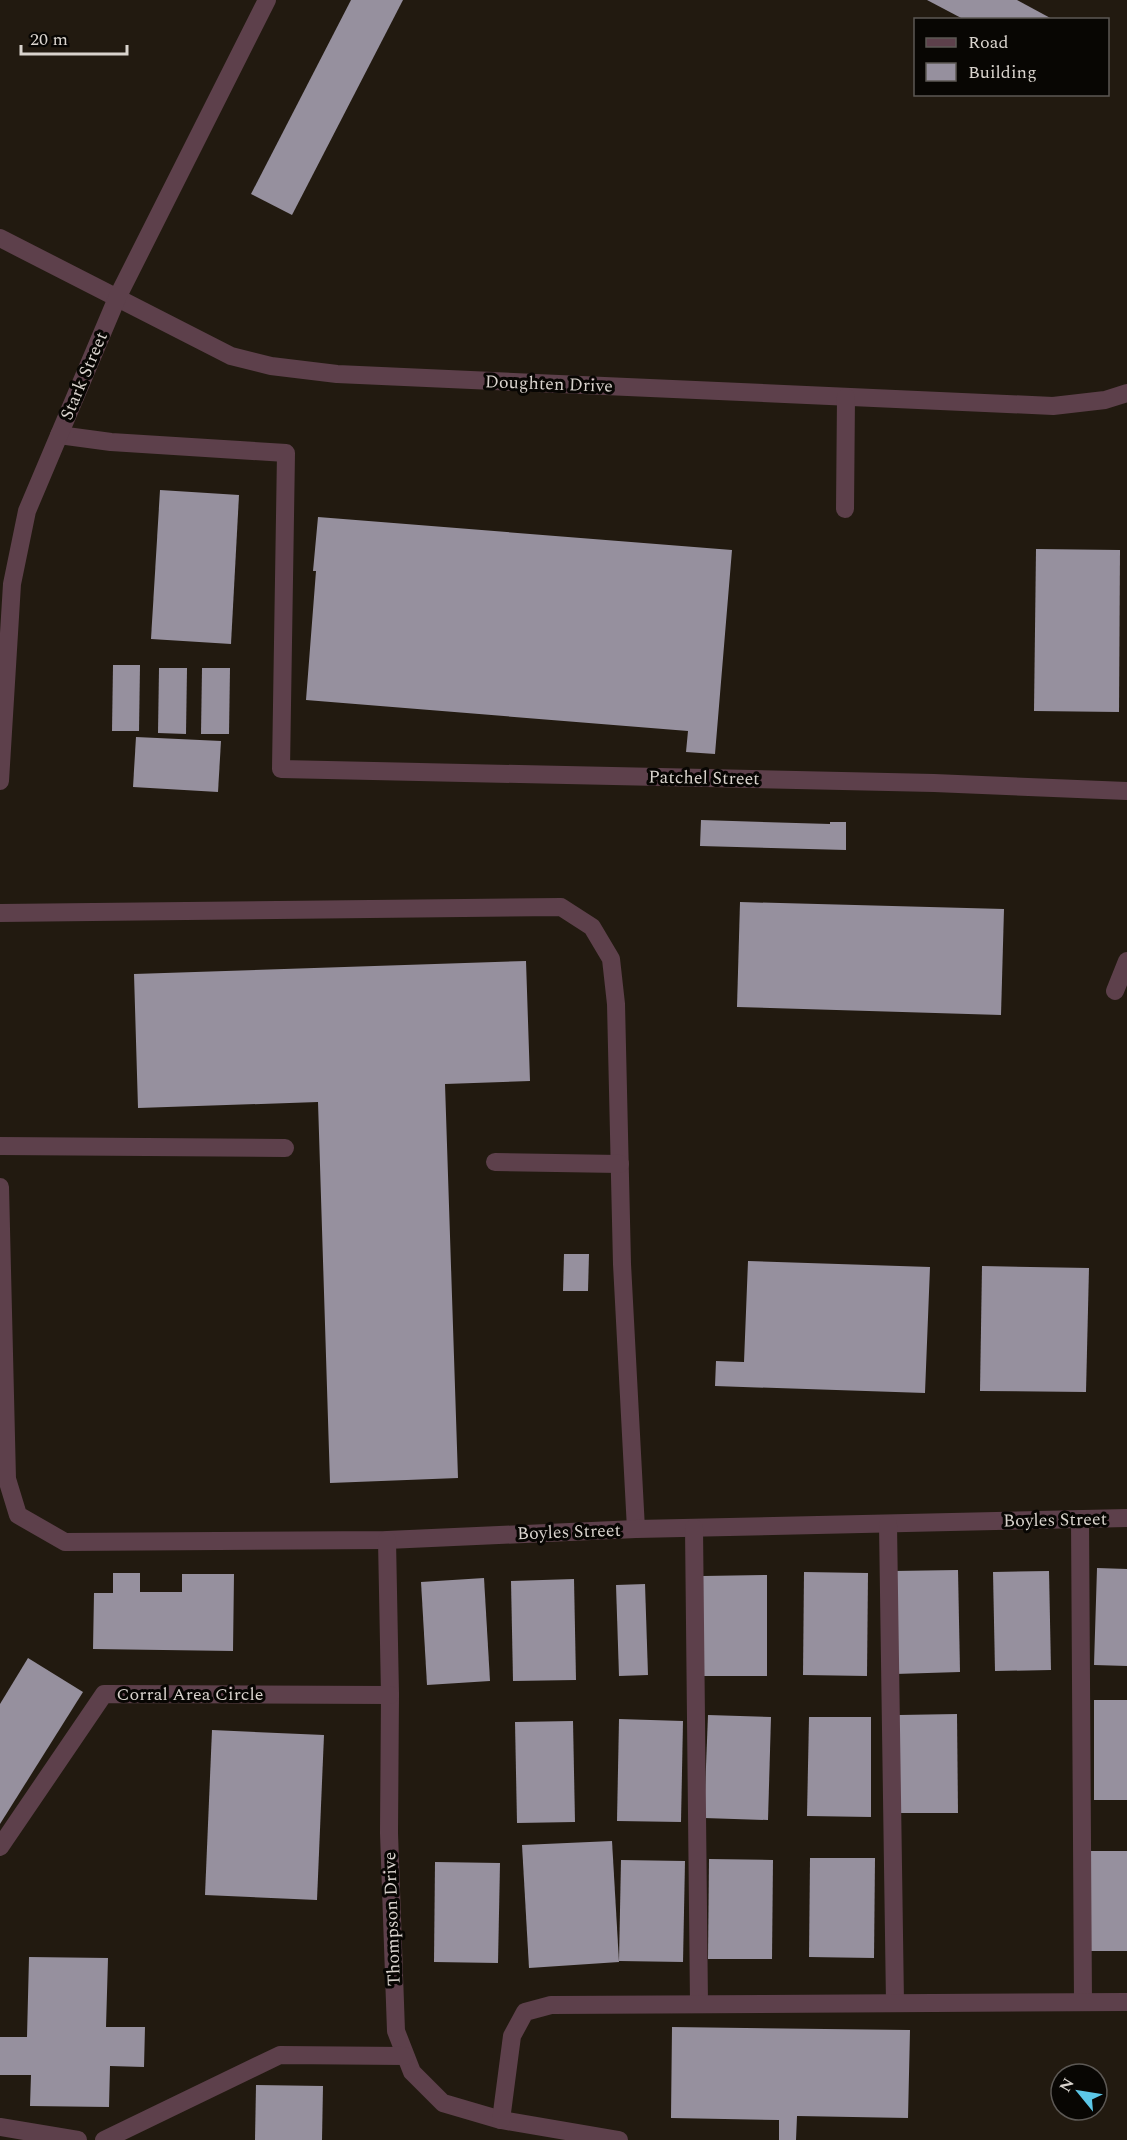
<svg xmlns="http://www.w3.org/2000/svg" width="1127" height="2140" font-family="Spectral,serif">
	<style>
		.building { fill: #96909e }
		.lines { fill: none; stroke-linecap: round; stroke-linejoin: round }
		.minor { stroke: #5d404b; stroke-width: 18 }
		.labels { text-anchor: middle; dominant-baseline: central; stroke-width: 6; stroke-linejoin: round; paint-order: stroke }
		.street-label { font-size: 18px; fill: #d9d3cd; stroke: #080603 }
	</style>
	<rect width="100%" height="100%" fill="#221a10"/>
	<!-- building -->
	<g class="building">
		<path d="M351,0H403L292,215L251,194Z"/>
		<path d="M927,0H1017L1054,20H965Z"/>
		<path d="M160,490L239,495L231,644L151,639Z"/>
		<path d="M318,517L732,550L715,754L686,752L688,731L306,700L316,571H313Z"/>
		<path d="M1036,549L1120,550L1119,712L1034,711Z"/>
		<path d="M113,665H140L139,731H112Z"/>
		<path d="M159,668H187L186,734L158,733Z"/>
		<path d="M202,668H230L229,734H201Z"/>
		<path d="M136,737L221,741L218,792L133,787Z"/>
		<path d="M701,820L830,824V822H846V850L700,846Z"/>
		<path d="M740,902L1004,909L1001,1015L737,1007Z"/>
		<path d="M526,961L530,1081L445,1084L458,1478L330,1483L318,1102L138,1108L134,974Z"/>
		<path d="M564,1254H589L588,1291H563Z"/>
		<path d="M748,1261L930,1267L925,1393L715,1386L716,1361L744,1362Z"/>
		<path d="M982,1266L1089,1268L1086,1392L980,1391Z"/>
		<path d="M1097,1568L1127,1569V1666L1094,1665Z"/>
		<path d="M958,1570L960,1672L895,1674L893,1571Z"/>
		<path d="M1049,1571L1051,1670L995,1671L993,1572Z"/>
		<path d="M804,1572L868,1573L867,1676L803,1675Z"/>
		<path d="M113,1573H140V1592H182V1574H234L233,1651L93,1649L94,1593H113Z"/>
		<path d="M767,1575V1676H702L703,1576Z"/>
		<path d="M484,1578L490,1681L427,1685L421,1582Z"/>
		<path d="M574,1579L576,1680L513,1681L511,1581Z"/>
		<path d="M645,1584L648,1675L619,1676L616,1585Z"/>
		<path d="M28,1658L83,1692L0,1824V1704Z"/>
		<rect x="1094" y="1700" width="33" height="100"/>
		<path d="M957,1714L958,1813H899V1715Z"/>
		<path d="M708,1715L771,1717L768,1820L704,1818Z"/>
		<path d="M809,1717H871V1817L807,1816Z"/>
		<path d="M619,1719L683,1721L681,1822L617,1821Z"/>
		<path d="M573,1721L575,1822L517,1823L515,1722Z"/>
		<path d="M212,1730L324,1735L317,1900L205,1895Z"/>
		<path d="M612,1841L619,1962L529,1968L522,1845Z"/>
		<path d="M1090,1851H1127V1951H1091Z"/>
		<path d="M810,1858H875L874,1958L809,1957Z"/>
		<path d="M709,1859L773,1860L772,1959H708Z"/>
		<path d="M621,1860L685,1861L683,1962L619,1961Z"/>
		<path d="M435,1862L500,1863L498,1963L434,1962Z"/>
		<path d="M29,1957L108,1958L106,2027H145L144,2067L110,2066L109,2107L30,2106L31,2075H0V2037H27Z"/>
		<path d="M672,2027L910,2030L908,2118L797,2116L796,2140H779V2120L671,2118Z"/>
		<path d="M256,2085L323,2086L322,2140H255Z"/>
	</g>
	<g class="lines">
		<!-- minor -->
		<g class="minor">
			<path d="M0,238L231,356L271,366L337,374L1053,406L1105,400L1127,393"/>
			<path d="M59,435L111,442L286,453L281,769L934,783L1127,791"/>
			<path d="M845,509L846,397"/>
			<path d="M0,781L12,584L27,511L117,298L267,0"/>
			<path d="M0,913L561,907L592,927L611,959L616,1004L622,1264L636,1529"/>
			<path d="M1115,991L1127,961"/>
			<path d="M0,1146L285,1148"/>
			<path d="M495,1162L620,1164"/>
			<path d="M0,1187L7,1479L18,1515L65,1542L387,1540L636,1529L1127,1518"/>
			<path d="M1080,1519L1083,2002"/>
			<path d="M888,1524L895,2003"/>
			<path d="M694,1528L699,2004"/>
			<path d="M387,1540L390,1695L389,1833L396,2031L412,2072L443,2103L501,2120L619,2140"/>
			<path d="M0,1847L104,1694L390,1695"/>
			<path d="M501,2120L512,2036L525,2012L551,2005L1127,2002"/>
			<path d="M0,2127L78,2140"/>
			<path d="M104,2140L280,2055L405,2056"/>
		</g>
	</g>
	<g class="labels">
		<!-- street labels -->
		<g class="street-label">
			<text transform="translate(84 376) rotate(-67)">Stark Street</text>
			<text transform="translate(549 384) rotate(2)">Doughten Drive</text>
			<text transform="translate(704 778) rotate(1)">Patchel Street</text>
			<text transform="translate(1055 1520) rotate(-1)">Boyles Street</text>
			<text transform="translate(569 1532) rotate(-2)">Boyles Street</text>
			<text x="190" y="1694">Corral Area Circle</text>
			<text transform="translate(392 1919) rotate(-92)">Thompson Drive</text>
		</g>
	</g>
	<!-- legend -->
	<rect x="914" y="18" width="195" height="78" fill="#080603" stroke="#5c5854" stroke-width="1.5"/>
	<rect x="926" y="38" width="30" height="9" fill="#5d404b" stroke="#5c5854" stroke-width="1.5"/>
	<text x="968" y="48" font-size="18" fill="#d9d3cd">Road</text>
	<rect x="926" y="63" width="30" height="18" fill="#96909e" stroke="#5c5854" stroke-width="1.5"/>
	<text x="968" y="78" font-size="18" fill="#d9d3cd">Building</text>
	<!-- north arrow -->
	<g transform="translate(1079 2092) rotate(300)"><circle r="28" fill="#080603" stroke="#5c5854" stroke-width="1.5"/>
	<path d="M0-4.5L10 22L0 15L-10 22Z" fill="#5cc7e8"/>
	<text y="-9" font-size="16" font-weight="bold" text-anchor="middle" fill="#d9d3cd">N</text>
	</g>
	<!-- scale -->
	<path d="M21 45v9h106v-9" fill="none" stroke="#d9d3cd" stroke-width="3"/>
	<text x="30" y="45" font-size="18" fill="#d9d3cd" stroke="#080603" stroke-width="4.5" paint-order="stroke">20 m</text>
</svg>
